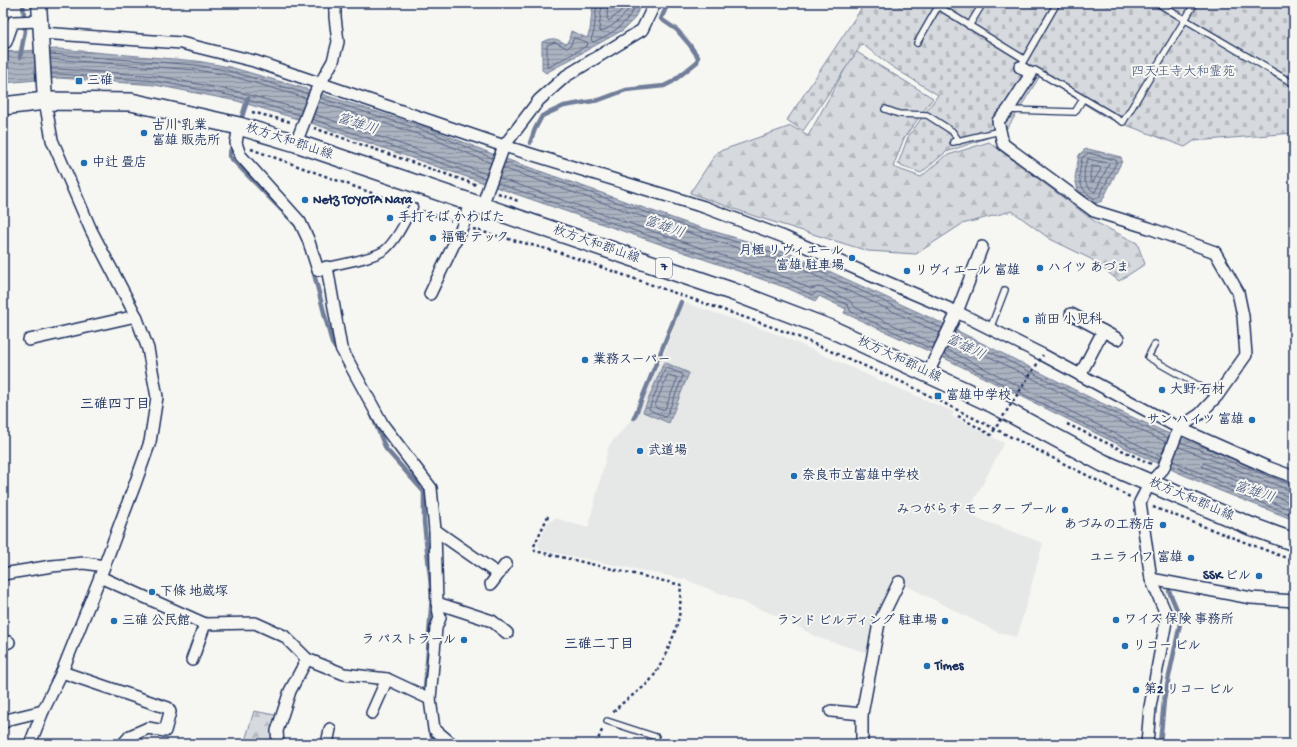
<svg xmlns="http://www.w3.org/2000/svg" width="1297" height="747" font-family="'Gochi Hand','Klee One',sans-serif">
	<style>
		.built { fill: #e6e7e7 }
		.forest { fill: url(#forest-firs); stroke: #78849e }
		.cemetery { fill: url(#cemetery-stones); stroke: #78849e }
		.water { fill: url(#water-rules); stroke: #717e99 }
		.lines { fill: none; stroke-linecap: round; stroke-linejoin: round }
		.shore { stroke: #556385; stroke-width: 1 }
		.stream { stroke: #717e99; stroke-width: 4.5 }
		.service-casing { stroke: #1b2f5e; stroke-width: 8 }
		.pedestrian-casing { stroke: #1b2f5e; stroke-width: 11 }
		.minor-casing { stroke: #1b2f5e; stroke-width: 14 }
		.tertiary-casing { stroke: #1b2f5e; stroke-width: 17 }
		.primary-casing { stroke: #1b2f5e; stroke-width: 20 }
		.path { stroke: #1b2f5e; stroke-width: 2.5; stroke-dasharray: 3 3; stroke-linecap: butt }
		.service { stroke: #f6f6f2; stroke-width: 5.5 }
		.pedestrian { stroke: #f6f6f2; stroke-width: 8 }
		.minor { stroke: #f6f6f2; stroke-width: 11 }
		.tertiary { stroke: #f6f6f2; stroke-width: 14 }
		.primary { stroke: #f6f6f2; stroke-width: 17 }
		.path-bridge { stroke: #1b2f5e; stroke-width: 2.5; stroke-dasharray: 3 3; stroke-linecap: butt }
		.poi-dot { fill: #1f6fb2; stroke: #f6f6f2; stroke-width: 1.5 }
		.labels { text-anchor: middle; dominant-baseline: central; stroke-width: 4; stroke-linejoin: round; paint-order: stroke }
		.shield { fill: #f6f6f2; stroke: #5d6b8a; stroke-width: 1 }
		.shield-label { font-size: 12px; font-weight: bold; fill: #1b2f5e }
		.park-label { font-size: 13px; fill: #405177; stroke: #f6f6f2 }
		.poi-label { font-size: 13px; font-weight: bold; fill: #1b2f5e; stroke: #f6f6f2; text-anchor: start }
		.street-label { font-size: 13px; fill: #1b2f5e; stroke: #f6f6f2 }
		.water-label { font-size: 14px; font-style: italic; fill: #46567b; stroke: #f6f6f2 }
		.neighbourhood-label { font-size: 14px; font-weight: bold; fill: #1b2f5e; stroke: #f6f6f2 }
	</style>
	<defs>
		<pattern id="forest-firs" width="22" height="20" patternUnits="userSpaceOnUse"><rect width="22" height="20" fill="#d6d9dd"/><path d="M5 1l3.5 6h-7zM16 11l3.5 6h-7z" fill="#b7bbc0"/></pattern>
		<pattern id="cemetery-stones" width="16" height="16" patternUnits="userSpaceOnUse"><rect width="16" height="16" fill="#d6d9dd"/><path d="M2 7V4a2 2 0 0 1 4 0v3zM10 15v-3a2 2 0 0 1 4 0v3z" fill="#b7bbc0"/></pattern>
		<pattern id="water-rules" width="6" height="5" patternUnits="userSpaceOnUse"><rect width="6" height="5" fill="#abb2c0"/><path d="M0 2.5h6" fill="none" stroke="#8a919f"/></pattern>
	</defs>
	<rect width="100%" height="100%" fill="#f6f6f2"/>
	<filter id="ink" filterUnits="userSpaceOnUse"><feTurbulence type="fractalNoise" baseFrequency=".025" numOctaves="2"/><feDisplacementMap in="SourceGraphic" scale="8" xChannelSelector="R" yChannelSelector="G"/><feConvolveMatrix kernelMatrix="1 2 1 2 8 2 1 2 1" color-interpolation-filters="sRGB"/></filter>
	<g filter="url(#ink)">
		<!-- built -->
		<path class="built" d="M683,302L782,336L872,377L954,412L952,416L1004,443L970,508L974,517L1043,543L1017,637L997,632L897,581L871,654L816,637L785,619L684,579L541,550L538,545L547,524L555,518L588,528L609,445L635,416L664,355Z"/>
		<!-- forest -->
		<g class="forest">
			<path d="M855,51L933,98L904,138L893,167L921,177L945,156L989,142L1097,223L1137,243L1145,264L1119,281L1091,259L1050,239L1012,211L962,224L916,254L868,251L754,216L690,193L717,152L791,126L808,136Z"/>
			<path d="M254,711L280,716L274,744H244Z"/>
		</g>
		<!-- cemetery -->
		<path class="cemetery" d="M862,3H1294V133L1194,141L1185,147L1105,117L1040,76L1008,127L987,138L946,152L921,173L898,164L908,137L938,95L891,66L862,44L803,131L787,120L861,9Z"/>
		<!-- water -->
		<g class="water">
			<path d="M593,3H642L634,19L623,30L546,73L542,70V42C554,37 555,38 566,44L569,39L571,31L587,38L590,30Z"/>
			<path d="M58,49L197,61L230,67L306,89L436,131L500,157L692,225L794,255L944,324L1095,400L1165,432L1294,482V520L1218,490L1152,461L944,358L844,313L846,309L819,296L816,301L787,288L311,123L237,101L155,85L59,78L3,83V52Z"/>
			<path d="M1088,149L1121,157L1122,161L1102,201L1094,204L1078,191L1075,178L1079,155L1084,150Z"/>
			<path d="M664,362L689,373L669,423L643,412Z"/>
		</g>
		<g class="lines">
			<!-- shore -->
			<g class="shore">
				<path d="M597,3L594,31L591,40L593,42C613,34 628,23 637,3"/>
				<path d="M602,3L599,30L601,32C615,25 625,17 632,3"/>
				<path d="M608,3L607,18L609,21L620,12L625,3"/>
				<path d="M574,38L587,42L588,45L549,67H547V45L555,42L567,48L570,46Z"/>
				<path d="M50,54L196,65L229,71L308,94"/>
				<path d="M50,59L196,70L228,75L306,98"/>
				<path d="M51,69H59L157,76L239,92L302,110"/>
				<path d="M51,74H59L156,81L238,97L300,115"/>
				<path d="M320,98L435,134L492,158"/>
				<path d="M319,102L433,139L491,163"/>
				<path d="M314,114L487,174"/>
				<path d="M312,119L485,178"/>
				<path d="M1089,153L1115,160L1117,161L1099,197L1095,199C1077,189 1078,176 1082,158Z"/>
				<path d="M1088,159L1108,163L1109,164L1095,192C1082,186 1082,171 1088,159Z"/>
				<path d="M505,163L691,228L792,259L942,328"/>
				<path d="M1092,166L1099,167L1101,169L1093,182L1091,181L1090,176Z"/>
				<path d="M503,168L690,233L790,264L940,333"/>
				<path d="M499,178L790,279L811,289L818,287L823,288L850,301L856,308L935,344"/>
				<path d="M497,183L788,284L812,295L817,292L821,293L848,305L851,312L932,349"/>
				<path d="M954,334L1093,403L1168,438"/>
				<path d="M952,338L1091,408L1166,442"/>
				<path d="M946,349L1013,383L1161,456"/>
				<path d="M944,354L1010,388L1159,460"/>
				<path d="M667,368L682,374L683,376L667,415L665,417L650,410L649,409L665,369Z"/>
				<path d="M668,375L676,377L677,379L665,409L662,410L656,408L655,406Z"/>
				<path d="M1180,442L1294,486"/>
				<path d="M1179,447L1289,490L1294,491"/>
				<path d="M1173,461L1221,482L1294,511"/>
				<path d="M1171,465L1219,486L1294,516"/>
				<path d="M1294,497L1287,496L1204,463L1202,465L1203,467L1294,504"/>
			</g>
			<!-- stream -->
			<g class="stream">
				<path d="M20,57L25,31L23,3"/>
				<path d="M240,123L248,98"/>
				<path d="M233,143L229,156L298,227"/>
				<path d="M530,143L535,129L542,116L564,106L599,100L626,90L664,86L672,82L697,62L698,57L689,44L677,30L661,19L668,3"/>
				<path d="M313,270L332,343L338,352"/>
				<path d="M371,413L386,449L424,492V522L432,595L425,690L426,695"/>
				<path d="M634,418L681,302"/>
				<path d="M430,728L434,744"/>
				<path d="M1160,744L1164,700L1181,619L1169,591"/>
			</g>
			<!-- service casing -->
			<g class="service-casing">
				<g id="service">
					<path d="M1157,3L1294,84"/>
					<path d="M938,6L1024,59"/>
					<path d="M969,26L983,3"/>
					<path d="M917,43L940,3"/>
					<path d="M1023,62L1057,3"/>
					<path d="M1031,74L1035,70L1123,122L1195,3"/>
					<path d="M885,109L899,114L927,115L952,131L959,141"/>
					<path d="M1008,110L1075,112L1083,99"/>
					<path d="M953,142L1000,131"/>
					<path d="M990,329L1005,290"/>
					<path d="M1155,344L1148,357L1217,396"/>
					<path d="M607,721L656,737"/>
				</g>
			</g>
			<!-- pedestrian casing -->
			<g class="pedestrian-casing">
				<path id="pedestrian" d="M327,267C341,264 376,258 386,249C398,238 405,221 413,207"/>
			</g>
			<!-- minor casing -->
			<g class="minor-casing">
				<g id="minor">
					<path d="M42,33L181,43L254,61L504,146L704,207L784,237L870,275L957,312L1043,355L1179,428L1267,467L1294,477"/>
					<path d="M3,42H6L13,22L41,21"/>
					<path d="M1020,67L1031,74L1008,110L998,121L1003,144L1094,211L1149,228L1215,252L1238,292L1243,316L1246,355L1217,396L1200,414L1179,428L1163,469L1150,483L1140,502L1151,579L1167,616L1150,707L1147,744"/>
					<path d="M239,126L236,143L240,155L300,222L308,239L318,270L327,267L341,348L383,425L431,488L435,530L437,603L440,618L436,628L430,699L434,729L452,744"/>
					<path d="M296,143L316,91L333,61L338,42L335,17V3"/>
					<path d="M482,207L488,189L504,146L539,100L566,76L642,30L655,3"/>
					<path d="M430,294L463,225L470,203"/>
					<path d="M1071,314L1118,339"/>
					<path d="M29,340L136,316"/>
					<path d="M928,373L957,312L982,247"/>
					<path d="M1080,375L1103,331"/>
					<path d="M435,530L498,574"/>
					<path d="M3,574L52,566L84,563L104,566"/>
					<path d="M100,577L205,624L255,623L284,636L307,659L344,674L387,679L430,699"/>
					<path d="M1151,579L1251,598L1294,601"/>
					<path d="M491,584L506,564"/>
					<path d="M437,603L492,621L507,633"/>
					<path d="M3,644L9,642"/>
					<path d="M192,660L205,624"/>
					<path d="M62,672L168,708L170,712L165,731L148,728L130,736L123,744"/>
					<path d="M831,711L862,714"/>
					<path d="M372,713L387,679"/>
					<path d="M3,723L10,719L43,711"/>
					<path d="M30,744L43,711L62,672L100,577L135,484L150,442L157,397L148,349L136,316L91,230L52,140L45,101"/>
					<path d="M278,744L277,731L290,691L307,659"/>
					<path d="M327,744L330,729"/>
					<path d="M862,744V714L879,623L899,582"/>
				</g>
			</g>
			<!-- tertiary casing -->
			<g class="tertiary-casing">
				<path id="tertiary" d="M39,3L45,101"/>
			</g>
			<!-- primary casing -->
			<g class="primary-casing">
				<path id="primary" d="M3,106L45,101L131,102L239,126L296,143L731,291L831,329L993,404L1103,463L1250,526L1294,542"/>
			</g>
			<!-- path -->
			<g class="path">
				<path d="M252,112L291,122"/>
				<path d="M314,128L477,185"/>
				<path d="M251,149L402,204"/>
				<path d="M498,193L518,201"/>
				<path d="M422,211L451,221"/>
				<path d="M473,229L490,234L558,252L789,333L906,384L1130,497"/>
				<path d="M1067,424L1151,464"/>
				<path d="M1153,507L1294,561"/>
				<path d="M548,516L534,546L535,551L681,585C680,595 681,606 679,616C676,634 660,671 648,683C636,694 622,701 612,714"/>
				<path d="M596,744L603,728"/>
			</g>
			<!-- service -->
			<use href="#service" class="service"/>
			<!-- pedestrian -->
			<use href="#pedestrian" class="pedestrian"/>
			<!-- minor -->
			<use href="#minor" class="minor"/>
			<!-- tertiary -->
			<use href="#tertiary" class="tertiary"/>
			<!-- primary -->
			<use href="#primary" class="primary"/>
			<!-- path-bridge -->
			<path class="path-bridge" d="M958,416L991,435L1043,355"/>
		</g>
	</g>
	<!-- markers -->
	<g class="poi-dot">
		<rect x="75" y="77" width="8" height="8" rx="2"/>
		<circle cx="144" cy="133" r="4"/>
		<circle cx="84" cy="163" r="4"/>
		<circle cx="305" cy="200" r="4"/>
		<circle cx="390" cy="218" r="4"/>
		<circle cx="433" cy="238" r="4"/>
		<circle cx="852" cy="258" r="4"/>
		<circle cx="1040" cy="268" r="4"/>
		<circle cx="907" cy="271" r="4"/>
		<circle cx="1026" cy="320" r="4"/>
		<circle cx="585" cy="360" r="4"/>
		<circle cx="1162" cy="390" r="4"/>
		<rect x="934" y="392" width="8" height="8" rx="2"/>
		<circle cx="1252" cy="420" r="4"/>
		<circle cx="640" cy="451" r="4"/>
		<circle cx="794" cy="476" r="4"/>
		<circle cx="1065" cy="510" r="4"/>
		<circle cx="1163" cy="525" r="4"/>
		<circle cx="1191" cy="558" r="4"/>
		<circle cx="1259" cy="576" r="4"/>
		<circle cx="152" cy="592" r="4"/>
		<circle cx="1116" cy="620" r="4"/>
		<circle cx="114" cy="621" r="4"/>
		<circle cx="945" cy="621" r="4"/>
		<circle cx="464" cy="640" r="4"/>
		<circle cx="1125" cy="646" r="4"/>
		<circle cx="927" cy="666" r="4"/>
		<circle cx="1136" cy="690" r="4"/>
	</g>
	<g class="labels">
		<!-- shield labels -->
		<rect class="shield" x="656" y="258" width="16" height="20" rx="3"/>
		<g class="shield-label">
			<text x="664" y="268">7</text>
		</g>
		<!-- park labels -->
		<g class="park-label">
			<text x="1183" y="72">四天王寺大和霊苑</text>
		</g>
		<!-- poi labels -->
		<g class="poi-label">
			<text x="87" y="81">三碓</text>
			<text x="152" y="126">古川 乳業<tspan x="152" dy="15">富雄 販売所</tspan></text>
			<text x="92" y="163">中辻 畳店</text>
			<text x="313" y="200">Netz TOYOTA Nara</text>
			<text x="398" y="218">手打そば かわばた</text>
			<text x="441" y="238">福電 テック</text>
			<text x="844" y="251" text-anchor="end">月極 リヴィエール<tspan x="844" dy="15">富雄 駐車場</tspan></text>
			<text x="1048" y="268">ハイツ あづま</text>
			<text x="915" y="271">リヴィエール 富雄</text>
			<text x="1034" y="320">前田 小児科</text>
			<text x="593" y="360">業務スーパー</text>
			<text x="1170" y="390">大野 石材</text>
			<text x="946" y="396">富雄中学校</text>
			<text x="1244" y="420" text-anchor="end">サン ハイツ 富雄</text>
			<text x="648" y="451">武道場</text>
			<text x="802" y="476">奈良市立富雄中学校</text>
			<text x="1057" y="510" text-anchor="end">みつがらす モーター プール</text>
			<text x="1155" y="525" text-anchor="end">あづみの工務店</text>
			<text x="1183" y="558" text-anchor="end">ユニライフ 富雄</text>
			<text x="1251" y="576" text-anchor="end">SSK ビル</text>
			<text x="160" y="592">下條 地蔵塚</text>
			<text x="1124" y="620">ワイズ 保険 事務所</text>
			<text x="122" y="621">三碓 公民館</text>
			<text x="937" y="621" text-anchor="end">ランド ビルディング 駐車場</text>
			<text x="456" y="640" text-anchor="end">ラ パストラール</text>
			<text x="1133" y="646">リコー ビル</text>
			<text x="935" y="666">Times</text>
			<text x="1144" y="690">第2 リコー ビル</text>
		</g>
		<!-- street labels -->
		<g class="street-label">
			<text transform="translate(289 142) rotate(18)">枚方大和郡山線</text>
			<text transform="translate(596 245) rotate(19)">枚方大和郡山線</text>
			<text transform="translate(899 360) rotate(25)">枚方大和郡山線</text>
			<text transform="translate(1191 500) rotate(23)">枚方大和郡山線</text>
		</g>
		<!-- water labels -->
		<g class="water-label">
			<text transform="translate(357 125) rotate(18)">富雄川</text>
			<text transform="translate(664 228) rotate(19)">富雄川</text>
			<text transform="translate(965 348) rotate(26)">富雄川</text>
			<text transform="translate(1254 493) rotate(18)">富雄川</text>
		</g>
		<!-- neighbourhood labels -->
		<g class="neighbourhood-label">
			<text x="115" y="405">三碓四丁目</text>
			<text x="599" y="645">三碓二丁目</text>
		</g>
	</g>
	<!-- margin -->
	<rect width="1297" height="747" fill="none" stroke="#f6f6f2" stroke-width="16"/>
	<rect x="8" y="8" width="1281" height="731" fill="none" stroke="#1b2f5e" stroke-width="1.5" filter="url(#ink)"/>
</svg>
